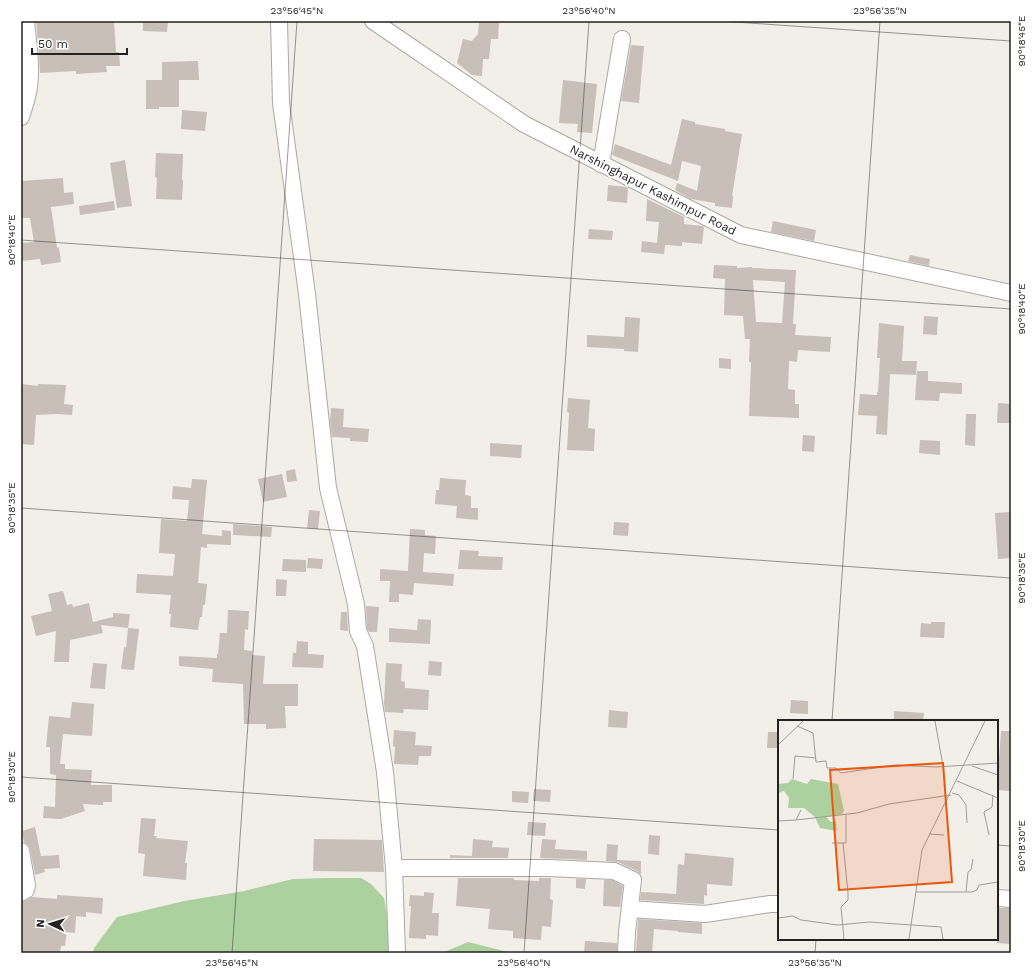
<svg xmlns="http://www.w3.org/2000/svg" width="1032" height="974" font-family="'Work Sans',sans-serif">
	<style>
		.forest { fill: #add19e }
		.building { fill: #c7bfb8; fill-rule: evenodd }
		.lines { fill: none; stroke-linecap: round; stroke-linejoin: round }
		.minor-casing { stroke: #a9a9a9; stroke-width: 18 }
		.minor { stroke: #fff; stroke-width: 16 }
		.ticks { fill: none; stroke: #222; stroke-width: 1; stroke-opacity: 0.45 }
		.labels { text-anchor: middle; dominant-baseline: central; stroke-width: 4; stroke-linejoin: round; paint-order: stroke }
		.street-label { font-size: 12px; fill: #222; stroke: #fff }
		.inset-road { fill: none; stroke: #9f9d99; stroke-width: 1 }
		.view { fill: #e8590c; fill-opacity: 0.15; stroke: #e8590c; stroke-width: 2 }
		.inset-edge { fill: none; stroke: #222; stroke-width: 2 }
		.neatline { fill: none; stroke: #222; stroke-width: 1.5 }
		.ticks-label { font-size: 10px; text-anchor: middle; fill: #222 }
	</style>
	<rect width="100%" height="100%" fill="#f2efe9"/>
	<!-- forest -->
	<g class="forest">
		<path d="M327,878H361L371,884L384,898L389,925V953H93L94,948L117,917L184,901L244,891L293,879Z"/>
		<path d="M468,942L512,953H442Z"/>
	</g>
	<!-- building -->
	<g class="building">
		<path d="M36,21H114L116,52H119L120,66H106L107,72L76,74V71L40,73L39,53Z"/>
		<path d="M143,21H168L167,32L143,31Z"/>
		<path d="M479,21H499L498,39H491L489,59H483L482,76L472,75L457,63L463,39L472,41L478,34Z"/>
		<path d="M631,45L644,46L639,103L621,101Z"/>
		<path d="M198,61L199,80H179V107H159V109H146V80H162V62Z"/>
		<path d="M563,80L597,84L592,133L577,132L578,124L559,123Z"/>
		<path d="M182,110L207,112L205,131L181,129Z"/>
		<path d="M682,119L695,122V124L725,129V131L742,134L732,196H733L732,208L715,206V203L691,199L675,190L677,183L697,191L701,166L682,161L678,181L612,155L615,144L671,165Z"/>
		<path d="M156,153L183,154L182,180H183L182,200L156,199L157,178L155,177Z"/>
		<path d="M125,160L132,206L117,208L110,163Z"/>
		<path d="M63,178L64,193L73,192L74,204L51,207L57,248L59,247L61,262L41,265L40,259L21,261V243L34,242L30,218H21V181Z"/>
		<path d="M608,185L626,187L628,188L627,203L607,201Z"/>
		<path d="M647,199L684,217V224L702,226L704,227L702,244L682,242V246L665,245L664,254L641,252L642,241L657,243L659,222L646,221Z"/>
		<path d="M114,201L115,210L80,215L79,206Z"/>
		<path d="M773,221L816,230L814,241L771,232Z"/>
		<path d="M589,229L613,231L612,240L588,239Z"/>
		<path d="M910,255L930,259L929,266L908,261Z"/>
		<path d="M714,265L737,266V268L752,267V268L796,270L793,324H796L795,335L831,337L830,352L798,350L797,362L789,361L788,389L795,390V404H799V418L749,416L751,362H749L750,339H745L743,316L724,315L725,279L713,278ZM753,280L785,282L782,323L756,322Z"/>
		<path d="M924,316L938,317L937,335L923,334Z"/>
		<path d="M625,317L640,318L638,352L624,351V349L587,347V335L624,337Z"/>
		<path d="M879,323L904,326L902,361H917L916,375L890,374L887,435L876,434L877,416L858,415L860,394L877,395V392H878L880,358H877Z"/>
		<path d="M719,358L731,359V369L719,368Z"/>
		<path d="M917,371H928V381L962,383V394L940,393L939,401L915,400Z"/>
		<path d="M21,384L38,386V384L66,385L64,404L73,405L72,415L58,414L36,415L34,445L21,444Z"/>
		<path d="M568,398L590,400L588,428L595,429L594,451L567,450L569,413L567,412Z"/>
		<path d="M998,403L1011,404V423H997Z"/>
		<path d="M331,408L344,409L343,427L369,429L368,442L350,441V438L332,437L330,421Z"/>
		<path d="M966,414H976L975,446L965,445Z"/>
		<path d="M803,435L815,436L814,452L802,451Z"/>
		<path d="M920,440L940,441V455L919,453Z"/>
		<path d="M490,443L522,445L521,458L490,456Z"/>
		<path d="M295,469L297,481L287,482L286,471Z"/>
		<path d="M282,474L287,497L263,502L258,479Z"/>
		<path d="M440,478L466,480L465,495L471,496V508H478V520L456,518L457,506L435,504L436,490H439Z"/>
		<path d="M192,479L207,480L202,534L222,536V530L231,531V545L207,544V548L201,547L198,583L207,584L205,605H203L202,617H200L198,630L170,627L171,614H169L171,595L136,593L137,574L173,576L175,554L159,553L161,519L187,521L189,500L172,499L173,486L191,488Z"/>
		<path d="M309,510L320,511L318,529L307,528Z"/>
		<path d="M1011,512V558L998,559L995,513Z"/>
		<path d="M614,522L629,523L628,536L613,535Z"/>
		<path d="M233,524L272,527L271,537L233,535Z"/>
		<path d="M410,529L425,530V535L436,536L435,554L424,553L423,572L454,574L453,586L414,583L413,595L399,594V602H389L390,581H380V569L408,571Z"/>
		<path d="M460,550L479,551L478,556L503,557L502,570L458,569Z"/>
		<path d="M308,558L323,559L322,569L307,568Z"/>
		<path d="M283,559L306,560V572L282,571Z"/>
		<path d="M276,579L287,580L286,596H276Z"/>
		<path d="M63,591L67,605L72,604L73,607L89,603L93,622L113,617V613L130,614L128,628L101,625L103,633L70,640L69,662H54L56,631L36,636L31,616L52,611L48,594Z"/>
		<path d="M366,606L379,607L377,632H369L367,629Z"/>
		<path d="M228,610L249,611L248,630L245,629L244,650L252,651V655L265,656L263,684H298V706H285L286,728L266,729V724H244L243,684L212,682L213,669L179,666V656L217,658V654H218L220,633H227Z"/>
		<path d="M341,612H347L348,631L340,630Z"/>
		<path d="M418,619L431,620L430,644L389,642V628L417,630Z"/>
		<path d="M931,622H945L944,638L920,637L921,623L931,624Z"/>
		<path d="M128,628L139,629L134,670L121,669L124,647L126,648Z"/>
		<path d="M297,641L308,642V654L324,655L323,668L292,667L293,653H296Z"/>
		<path d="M429,661L442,662L441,676L428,675Z"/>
		<path d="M93,663L107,664L105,689L90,688Z"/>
		<path d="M386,663L402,664L401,681L405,682V688L429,690L428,710L404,709L403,713L385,712L384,703Z"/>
		<path d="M791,700L808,701V714L790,713Z"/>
		<path d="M72,702L94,704L92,736L63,734L60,764H65V769L92,770L91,785H112V802H103V805L83,804L85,811L61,819L43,818L44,806L55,807L56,775L50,774V747H46L49,716L70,718Z"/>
		<path d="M609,710L628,712L627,728L608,727Z"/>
		<path d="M894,711L924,713L923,721H894Z"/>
		<path d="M394,730L416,732L415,745L432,746L431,756H419L418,765L394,764L395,747L393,746Z"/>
		<path d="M1001,731H1011L1010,791L997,790Z"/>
		<path d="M768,732H778L777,748H767Z"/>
		<path d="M534,789L551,790L550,802L533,801Z"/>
		<path d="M512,791L529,792L528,803L512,802Z"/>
		<path d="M141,818L156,819L154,836H157L156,838L188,841L185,863H187L186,880L143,876L145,854L138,853Z"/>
		<path d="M528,822L546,823L545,836L527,835Z"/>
		<path d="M35,827L41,856L59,855L60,868L44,869L45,872L35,875L30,849L28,845L24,842L22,831Z"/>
		<path d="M649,835L660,836L659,855L648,854Z"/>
		<path d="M314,839L382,840L384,872L313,871Z"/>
		<path d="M473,839L493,841L492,847L509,848L508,858H450V855L472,856Z"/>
		<path d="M542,839L556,840L555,849L587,851V860L540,858Z"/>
		<path d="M607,844L618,845L617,860L641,861V875L637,871L618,862L606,861Z"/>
		<path d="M685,853L734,858L732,886L707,884V896L704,895V904L640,900L641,892L676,894L678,864L684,865Z"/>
		<path d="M458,878H514V880L539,881V878H551L550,899L553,900L551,927L542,926L541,940L513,938V931L488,929L490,909L456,906Z"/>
		<path d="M576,879H586L585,889L576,888Z"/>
		<path d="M604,880H612L623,886L620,907L603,906Z"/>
		<path d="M424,892L434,893L432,913H439L438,936L426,935V939L409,938L411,906H409L410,895L424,896Z"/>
		<path d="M57,895L103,898L102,914L86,912V917L76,916L75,933L67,932L65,946H61L60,953H21V902L26,901L32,897L57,899Z"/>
		<path d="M997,908H1011V944L997,943Z"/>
		<path d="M638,919L702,923V934L678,932V931L654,929L652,953H636Z"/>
		<path d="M585,941L617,943V953H584Z"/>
	</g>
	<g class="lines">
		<!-- minor casing -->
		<g class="minor-casing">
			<g id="minor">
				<path d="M279,21L281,103L307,294L328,488L356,604L358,631L365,646L385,772L394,868L397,953"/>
				<path d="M373,21L524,124L741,235L1011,293"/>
				<path d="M21,117C24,107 28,97 29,87C32,65 28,43 26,21"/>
				<path d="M601,164L622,39"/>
				<path d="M21,851L27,885L26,890L21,893"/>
				<path d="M394,868H548L614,871L633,880L627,932L626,953"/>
				<path d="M997,898L1011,899"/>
				<path d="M630,909L705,914L770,904H779"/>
			</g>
		</g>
		<!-- minor -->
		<use href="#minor" class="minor"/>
	</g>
	<!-- ticks -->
	<path class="ticks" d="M720,21L1011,41M21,240L1011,309M21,508L1011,578M832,721L880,21M21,777L779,830M997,845L1011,846M232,953L297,21M524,953L589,21M815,953L816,939"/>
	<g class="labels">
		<!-- street labels -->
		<g class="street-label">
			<text transform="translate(653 190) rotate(27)">Narshinghapur Kashimpur Road</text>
		</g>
	</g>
	<!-- overview -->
	<g transform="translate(778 720)">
		<rect width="220" height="220" fill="#f2efe9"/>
		<path d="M14,59L29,64L33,59L60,64L66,91L64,94L48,97L53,102L58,101L59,111L42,108L37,97L26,88H10L11,78L6,71L0,73V64L10,63Z" fill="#add19e"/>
		<path class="inset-road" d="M157,1L165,46M19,6L35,13L38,42L48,41L49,48H58L63,53L117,45L158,47L220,43M0,25L25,1M194,46L220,55M15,59L17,36L38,38M179,61L220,78M174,73L181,75L188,85L189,103M18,100L79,93L111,84L173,75M0,101L18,100L23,90M151,114L166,115M211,115L206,92L214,87L215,75M54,123H68V95M65,123L70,173V180L63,187L66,219M138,172H194L199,170L201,165L220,162M188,172L190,152L193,150L195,139M0,198L15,196L23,200L60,205L91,202L163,207L165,219M131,219L144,130L207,1"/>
		<path class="view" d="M165,43L174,162L61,170L52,50Z"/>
		<rect width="220" height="220" class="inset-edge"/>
	</g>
	<!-- border -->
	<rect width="1032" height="974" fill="none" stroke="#ffffff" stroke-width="44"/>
	<!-- north arrow -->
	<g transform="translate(50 924) rotate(274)" stroke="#ffffff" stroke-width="3" paint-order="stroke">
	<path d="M0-3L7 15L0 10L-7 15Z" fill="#222222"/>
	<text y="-6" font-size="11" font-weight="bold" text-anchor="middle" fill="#222222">N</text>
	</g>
	<!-- scale -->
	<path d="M32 48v6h95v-6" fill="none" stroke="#222222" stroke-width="2"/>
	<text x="38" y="48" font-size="12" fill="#222222" stroke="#ffffff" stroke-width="3" paint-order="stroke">50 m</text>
	<rect x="22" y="22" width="988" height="930" class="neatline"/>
	<g class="ticks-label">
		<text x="297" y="14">23°56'45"N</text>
		<text x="589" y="14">23°56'40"N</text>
		<text x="880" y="14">23°56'35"N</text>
		<text transform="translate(1021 41) rotate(-90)" y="4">90°18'45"E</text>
		<text transform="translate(11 240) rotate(-90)" y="4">90°18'40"E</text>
		<text transform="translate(1021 309) rotate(-90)" y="4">90°18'40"E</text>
		<text transform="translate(11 508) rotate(-90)" y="4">90°18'35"E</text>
		<text transform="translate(1021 578) rotate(-90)" y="4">90°18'35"E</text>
		<text transform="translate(11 777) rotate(-90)" y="4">90°18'30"E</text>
		<text transform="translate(1021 846) rotate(-90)" y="4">90°18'30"E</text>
		<text x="232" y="966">23°56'45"N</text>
		<text x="524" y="966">23°56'40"N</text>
		<text x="815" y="966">23°56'35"N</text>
	</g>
</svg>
